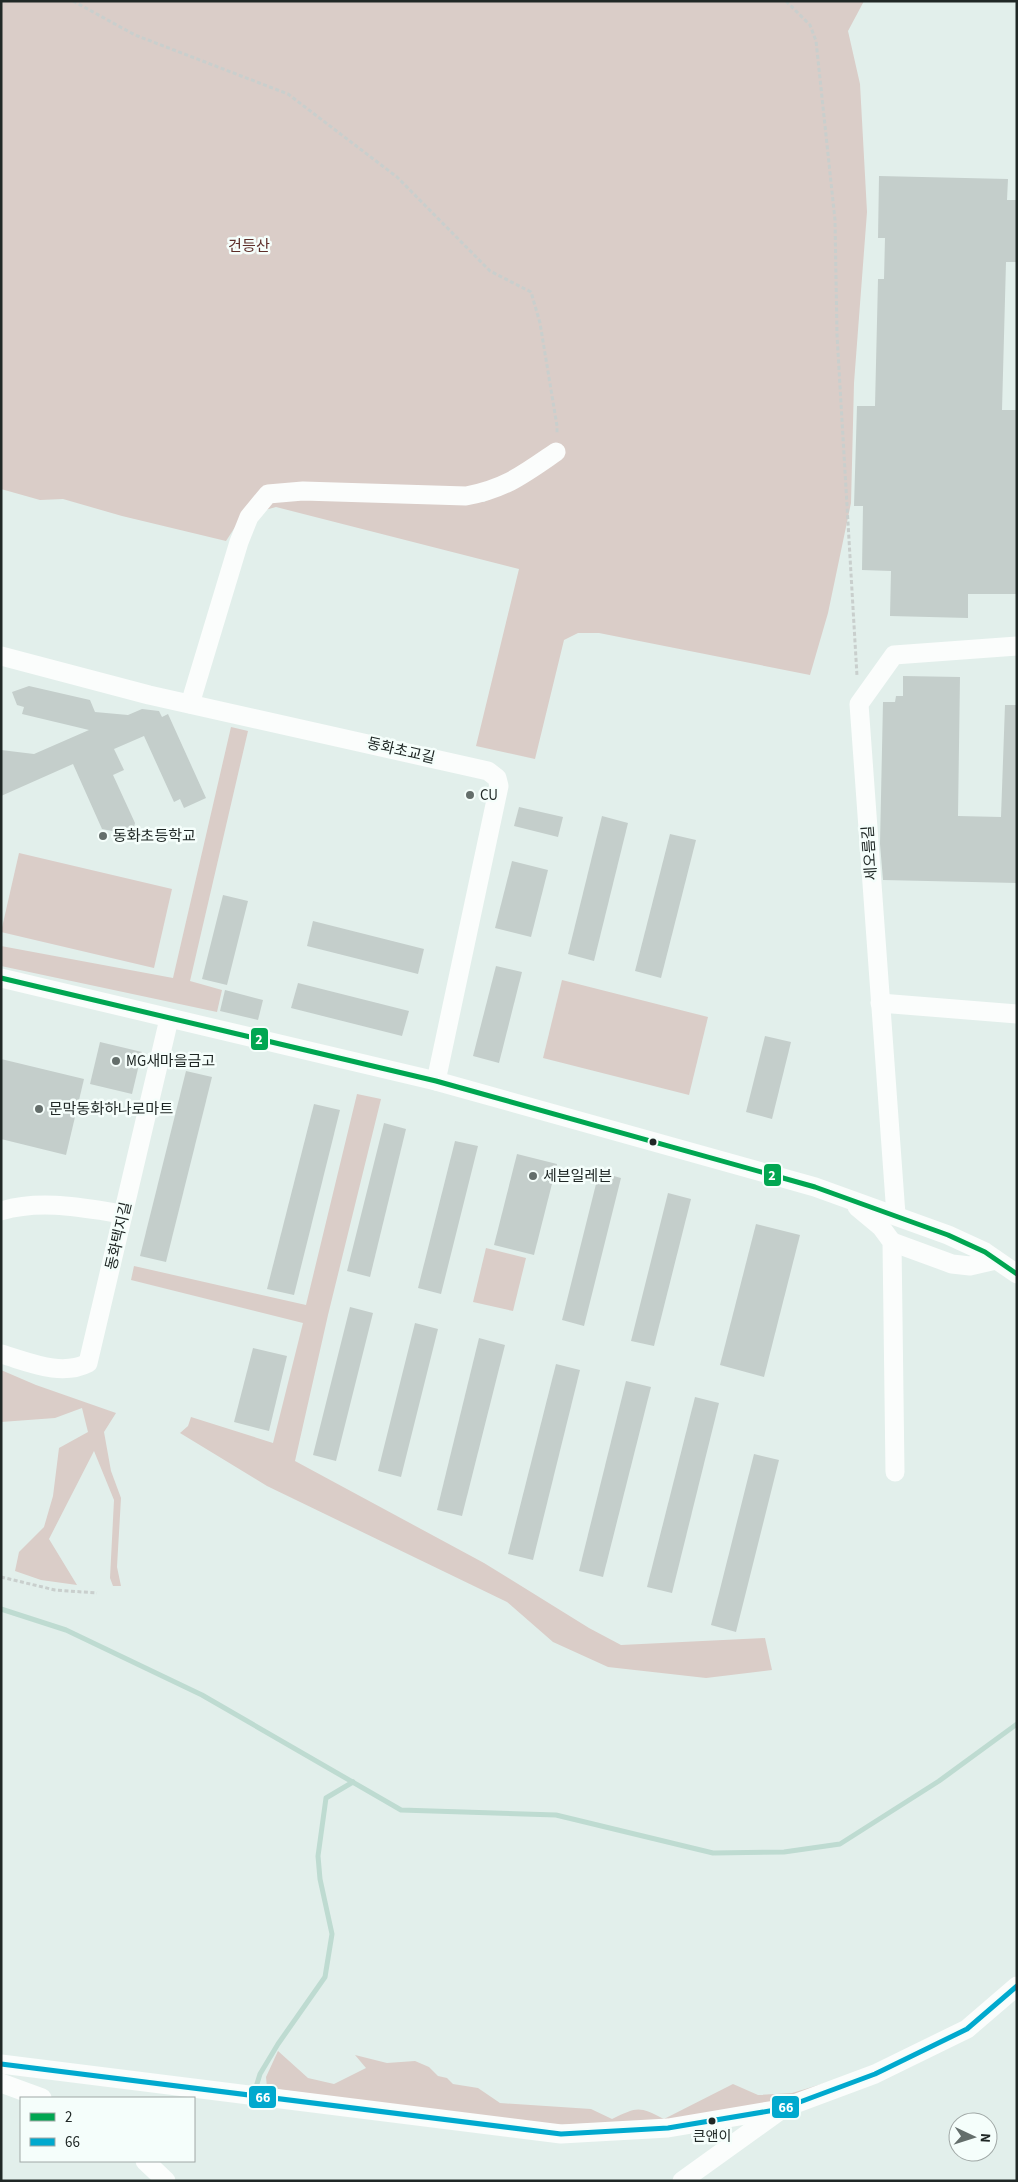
<svg xmlns="http://www.w3.org/2000/svg" width="1018" height="2182" font-family="'Source Sans 3','Noto Sans KR',sans-serif">
	<style>
		.green { fill: #dacdc8 }
		.lines { fill: none; stroke-linecap: round; stroke-linejoin: round }
		.stream { stroke: #bedbd1; stroke-width: 5 }
		.building { fill: #c4cecb }
		.path { stroke: #c9cfcd; stroke-width: 3; stroke-dasharray: 4 2.5; stroke-linecap: butt }
		.minor { stroke: #fbfdfc; stroke-width: 19 }
		.bus-1-casing { stroke: #f5fefb; stroke-width: 9 }
		.bus-2-casing { stroke: #f5fefb; stroke-width: 9 }
		.bus-1 { stroke: #00a651; stroke-width: 5 }
		.bus-2 { stroke: #00a9ce; stroke-width: 5 }
		.poi-dot { fill: #646e6b; stroke: #f5fefb; stroke-width: 2 }
		.bus-dot { fill: #202826; stroke: #f5fefb; stroke-width: 2 }
		.labels { text-anchor: middle; dominant-baseline: central; stroke-width: 5; stroke-linejoin: round; paint-order: stroke }
		.bus-label { font-size: 14px; fill: #202826; stroke: #f5fefb }
		.park-label { font-size: 15px; fill: #5d2e29; stroke: #f5fefb }
		.street-label { font-size: 15px; fill: #202826; stroke: #f5fefb }
		.poi-label { font-size: 15px; fill: #202826; stroke: #f5fefb; text-anchor: start }
		.line-badge { stroke: #f5fefb; stroke-width: 2 }
		.badge-label { font-size: 14px; text-anchor: middle; font-weight: bold; fill: #fff }
	</style>
	<rect width="100%" height="100%" fill="#e2efeb"/>
	<!-- green -->
	<g class="green">
		<path d="M1,1H864L848,31L860,84L867,212L854,383L851,503L828,613L810,675L599,633H578L564,640L535,759L476,746L519,569L276,507L258,512L271,500L294,498L414,503L484,502L515,487L561,453L559,443L507,474L471,488L254,498L226,541L122,516L63,499L40,500L1,489Z"/>
		<path d="M231,727L248,731L190,981L222,990L217,1012L1,966V946L173,978Z"/>
		<path d="M19,853L172,889L154,968L1,932Z"/>
		<path d="M562,980L708,1017L689,1095L543,1058Z"/>
		<path d="M357,1094L381,1099L328,1315L295,1461L484,1563L589,1628L621,1645L765,1638L772,1670L706,1678L608,1667L553,1642L507,1602L267,1486L180,1433L188,1426L191,1417L273,1443L303,1323L131,1280L134,1266L306,1305Z"/>
		<path d="M486,1248L526,1258L513,1311L473,1302Z"/>
		<path d="M1,1370L36,1385L116,1413L104,1432L111,1471L121,1498L117,1567L121,1586H113L110,1578L114,1500L94,1451L49,1539L77,1585L41,1580L15,1571L19,1552L44,1527L53,1496L59,1448L88,1432L82,1408L55,1418L1,1422Z"/>
		<path d="M278,2051L308,2078L334,2084L366,2068L355,2055L387,2063L415,2061L429,2067L438,2076L447,2078L453,2084L478,2088L500,2103L591,2109L612,2119C638,2107 638,2106 664,2119L733,2084L758,2095L792,2093L835,2080L899,2069L726,2118L552,2125L267,2088L266,2077Z"/>
	</g>
	<g class="lines">
		<!-- stream -->
		<g class="stream">
			<path d="M1,1609L66,1630L202,1695L401,1810L556,1815L713,1853L784,1852L840,1844L939,1781L1017,1724"/>
			<path d="M256,2087L260,2074L278,2044L325,1977L332,1934L320,1879L318,1856L326,1798L353,1782"/>
		</g>
	</g>
	<!-- building -->
	<g class="building">
		<path d="M879,176L1008,179L1007,200H1017V262H1006L1002,410H1017V594H968V618L890,616L891,571L862,570L863,506H854L857,406H875L878,279H884L885,238H878Z"/>
		<path d="M903,676L960,677L958,816L1001,817L1005,705H1017V883L883,880L880,844L883,702H895L896,696H903Z"/>
		<path d="M29,686L90,700L95,712L128,715L142,709L159,711L162,717L168,714L206,798L184,808L180,799L174,802L144,736L114,749L124,770L113,775L135,823L132,835L102,829L73,764L1,796V750L34,754L89,730L22,714L24,707L17,705L12,692Z"/>
		<path d="M519,807L563,817L558,837L514,826Z"/>
		<path d="M602,816L628,823L594,961L568,954Z"/>
		<path d="M670,834L696,840L661,978L635,971Z"/>
		<path d="M512,861L548,870L531,937L495,928Z"/>
		<path d="M223,895L248,901L227,985L202,979Z"/>
		<path d="M313,921L424,949L418,974L307,946Z"/>
		<path d="M496,966L522,972L499,1063L473,1056Z"/>
		<path d="M298,983L409,1011L402,1036L291,1008Z"/>
		<path d="M225,990L263,1000L258,1020L220,1011Z"/>
		<path d="M765,1036L791,1042L772,1119L746,1112Z"/>
		<path d="M100,1042L142,1052L132,1094L90,1084Z"/>
		<path d="M1,1059L84,1079L66,1155L1,1139Z"/>
		<path d="M186,1071L212,1077L166,1262L140,1256Z"/>
		<path d="M314,1104L340,1110L294,1295L267,1289Z"/>
		<path d="M384,1123L406,1129L370,1277L347,1271Z"/>
		<path d="M455,1141L478,1146L441,1294L418,1288Z"/>
		<path d="M517,1154L557,1164L534,1255L494,1245Z"/>
		<path d="M599,1172L621,1178L584,1326L562,1320Z"/>
		<path d="M668,1193L691,1199L654,1346L631,1341Z"/>
		<path d="M756,1224L800,1235L764,1377L720,1365Z"/>
		<path d="M350,1307L373,1313L336,1461L313,1455Z"/>
		<path d="M415,1323L438,1329L401,1477L378,1471Z"/>
		<path d="M479,1338L505,1345L462,1516L437,1510Z"/>
		<path d="M253,1348L287,1356L269,1431L234,1422Z"/>
		<path d="M556,1364L580,1370L533,1560L508,1554Z"/>
		<path d="M626,1381L651,1387L603,1577L579,1571Z"/>
		<path d="M695,1397L719,1403L672,1593L647,1587Z"/>
		<path d="M754,1454L779,1460L736,1632L711,1625Z"/>
	</g>
	<g class="lines">
		<!-- path -->
		<g class="path">
			<path d="M73,1L135,35L288,94L397,177L490,271L531,292L540,323L557,426V434"/>
			<path d="M786,1L810,25L816,41L835,220L837,335L857,676"/>
			<path d="M1,1577L55,1590L97,1593"/>
		</g>
		<!-- minor -->
		<g class="minor">
			<path d="M1,656L149,695L488,771L497,778L499,786L436,1081"/>
			<path d="M190,704L239,542L249,517L268,494L303,491L466,496C505,489 524,474 556,452"/>
			<path d="M1,978L436,1081L815,1187L948,1235L985,1252L1017,1274"/>
			<path d="M880,1003L1017,1014"/>
			<path d="M857,1207L881,1227L892,1242L895,1472"/>
			<path d="M1,1211C41,1199 83,1208 123,1214"/>
			<path d="M896,1215L859,704L894,655L1017,646"/>
			<path d="M892,1242L952,1264L970,1266L996,1260"/>
			<path d="M1,1354C29,1362 61,1377 88,1363L169,1019"/>
			<path d="M1,2064L561,2134L668,2128L781,2109L875,2074L967,2029L1017,1986"/>
			<path d="M1,2083L42,2098"/>
			<path d="M145,2161L166,2181"/>
			<path d="M682,2181L778,2112"/>
		</g>
		<!-- bus-1 casing -->
		<g class="bus-1-casing">
			<path id="bus-1" d="M1,978L436,1081L815,1187L948,1235L985,1252L1017,1274"/>
		</g>
		<!-- bus-2 casing -->
		<g class="bus-2-casing">
			<path id="bus-2" d="M1,2064L561,2134L668,2128L781,2109L875,2074L967,2029L1017,1986"/>
		</g>
		<!-- bus-1 -->
		<use href="#bus-1" class="bus-1"/>
		<!-- bus-2 -->
		<use href="#bus-2" class="bus-2"/>
	</g>
	<!-- markers -->
	<g class="poi-dot">
		<circle cx="470" cy="795" r="5"/>
		<circle cx="103" cy="836" r="5"/>
		<circle cx="116" cy="1061" r="5"/>
		<circle cx="39" cy="1109" r="5"/>
		<circle cx="533" cy="1176" r="5"/>
	</g>
	<g class="bus-dot">
		<circle cx="653" cy="1142" r="4.5"/>
		<circle cx="712" cy="2121" r="4.5"/>
	</g>
	<g class="labels">
		<!-- bus labels -->
		<g class="bus-label">
			<text x="712" y="2137">큰앤이</text>
		</g>
		<!-- park labels -->
		<g class="park-label">
			<text x="249" y="246">건등산</text>
		</g>
		<!-- street labels -->
		<g class="street-label">
			<text transform="translate(401 751) rotate(13)">동화초교길</text>
			<text transform="translate(870 853) rotate(-94)">세오름길</text>
			<text transform="translate(119 1236) rotate(-77)">동화택지길</text>
		</g>
		<!-- poi labels -->
		<g class="poi-label">
			<text x="480" y="795">CU</text>
			<text x="113" y="836">동화초등학교</text>
			<text x="126" y="1061">MG새마을금고</text>
			<text x="49" y="1109">문막동화하나로마트</text>
			<text x="543" y="1176">세븐일레븐</text>
		</g>
	</g>
	<g class="line-badge">
		<rect x="250" y="1027" width="19" height="24" rx="5" fill="#00a651"/>
		<rect x="763" y="1163" width="19" height="24" rx="5" fill="#00a651"/>
		<rect x="248" y="2085" width="29" height="24" rx="5" fill="#00a9ce"/>
		<rect x="771" y="2095" width="29" height="24" rx="5" fill="#00a9ce"/>
	</g>
	<g class="badge-label">
		<text x="259" y="1044">2</text>
		<text x="772" y="1180">2</text>
		<text x="263" y="2102">66</text>
		<text x="786" y="2112">66</text>
	</g>
	<!-- border -->
	<rect width="1018" height="2182" fill="none" stroke="#202826" stroke-width="5"/>
	<!-- legend -->
	<rect x="20" y="2097" width="175" height="65" fill="#f5fefb" stroke="#a0a8a6"/>
	<rect x="30" y="2113" width="25" height="8" fill="#00a651" stroke="#a0a8a6"/>
	<text x="65" y="2122" font-size="15" fill="#202826">2</text>
	<rect x="30" y="2138" width="25" height="8" fill="#00a9ce" stroke="#a0a8a6"/>
	<text x="65" y="2147" font-size="15" fill="#202826">66</text>
	<!-- north arrow -->
	<g transform="translate(973 2137) rotate(94)"><circle r="24" fill="#f5fefb" stroke="#a0a8a6"/>
	<path d="M0-4L9 19L0 12L-9 19Z" fill="#646e6b"/>
	<text y="-8" font-size="14" font-weight="bold" text-anchor="middle" fill="#202826">N</text>
	</g>
</svg>
